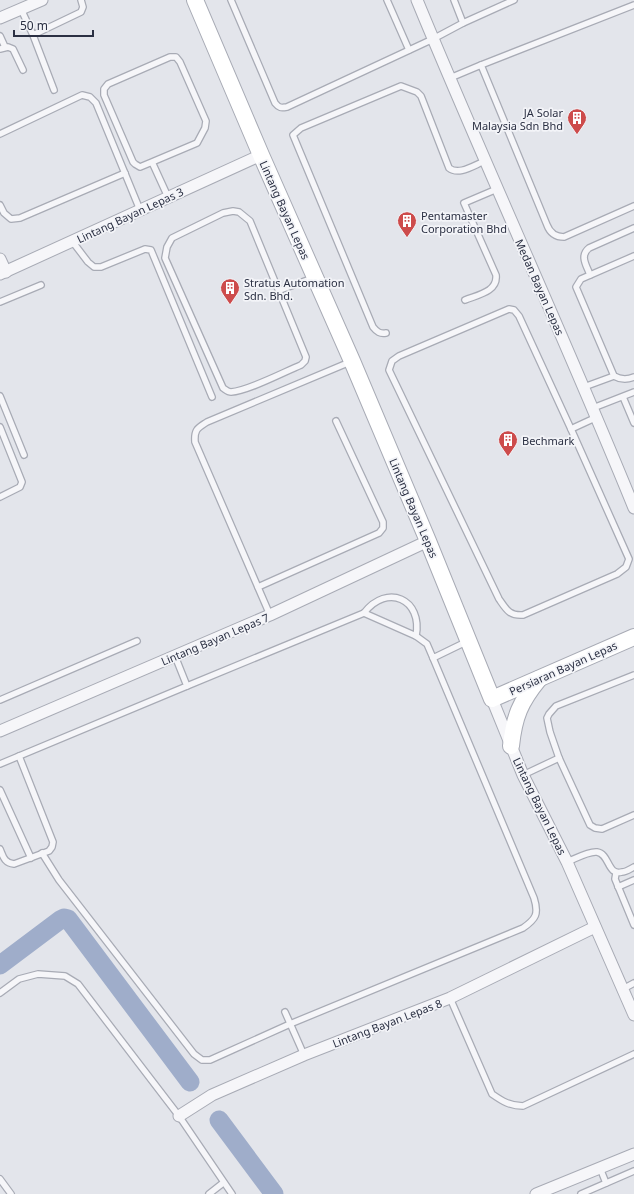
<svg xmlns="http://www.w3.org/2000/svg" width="634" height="1194" font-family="'Noto Sans',sans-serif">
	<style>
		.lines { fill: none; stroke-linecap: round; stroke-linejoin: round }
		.river { stroke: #9fadca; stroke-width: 19 }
		.lane-casing { stroke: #a8abb5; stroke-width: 8 }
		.street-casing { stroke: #a8abb5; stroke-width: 13 }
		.secondary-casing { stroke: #a8abb5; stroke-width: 18 }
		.lane { stroke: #f6f6f9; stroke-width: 5.5 }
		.street { stroke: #f6f6f9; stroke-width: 11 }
		.secondary { stroke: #fff; stroke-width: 16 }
		.labels { text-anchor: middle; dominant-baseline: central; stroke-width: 3.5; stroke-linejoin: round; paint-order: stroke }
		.poi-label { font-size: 11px; fill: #2b3043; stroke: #f3f4f8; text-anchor: start }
		.street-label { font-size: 11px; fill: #2b3043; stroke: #f3f4f8 }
	</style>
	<rect width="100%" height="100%" fill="#e3e5eb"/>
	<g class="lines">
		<!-- river -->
		<g class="river">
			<path d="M0,965L60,920L64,918L68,919L190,1082"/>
			<path d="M219,1120L274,1194"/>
		</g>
		<!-- lane casing -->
		<g class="lane-casing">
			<g id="lane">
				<path d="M231,0L275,103C279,108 281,108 287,107L433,39L463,23L514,0"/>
				<path d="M387,0L409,50"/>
				<path d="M454,0L463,23"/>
				<path d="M21,9L33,35L81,12L83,7L81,0"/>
				<path d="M33,35L54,90"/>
				<path d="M0,36L5,47"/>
				<path d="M0,49L8,47L13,49L23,70"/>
				<path d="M481,65L634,5"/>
				<path d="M450,78L481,65L547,225C550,233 556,237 564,237L634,206"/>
				<path d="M0,134L82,95L90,97L96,103L140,210"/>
				<path d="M152,162L140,167L135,164L133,162L104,95V89L108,84L170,57H176L180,62L206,121L205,128L197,143L152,162L168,197"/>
				<path d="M0,205L4,213L11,219L20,218L125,173"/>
				<path d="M233,211L239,212L250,221L306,357L305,361L301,365C284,372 248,391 231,392C228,392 226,390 223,388L165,258L167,247L172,238L223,213Z"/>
				<path d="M72,241L88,262L94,267H101L145,249L151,250L212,397"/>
				<path d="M634,256L581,279L576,287L614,376C621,380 627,380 634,377"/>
				<path d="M590,275C587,266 579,256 589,248L634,228"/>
				<path d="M280,290L313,278"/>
				<path d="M465,300C477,295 498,292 496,275L464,203L497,189"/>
				<path d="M0,302L41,285"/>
				<path d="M509,309L514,310L519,316L571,429L629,559L626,567L617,574L523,615C509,616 506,609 499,599L389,370L392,361L399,356Z"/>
				<path d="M386,333C380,334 377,332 373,327L293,135L301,128L401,86L417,92L421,96L449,168C459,176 474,165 485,161"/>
				<path d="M584,387L614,376"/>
				<path d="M0,396L24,455"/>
				<path d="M623,397L634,423"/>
				<path d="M593,408L634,392"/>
				<path d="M0,427L22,482L20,487L0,497"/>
				<path d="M571,429L597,417"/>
				<path d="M258,587L379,533L383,528V522L336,421"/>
				<path d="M364,613C387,583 423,599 416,636"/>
				<path d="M270,615L195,442C194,429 198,428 207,422L350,362"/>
				<path d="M634,675L556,706L549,714L547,718L550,732L559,758L590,825L595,828L602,829L634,815"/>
				<path d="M187,686L364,613L416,636L427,644L433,658L468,641"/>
				<path d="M0,700L137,641"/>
				<path d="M0,764L187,686L175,656"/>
				<path d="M523,775L559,758"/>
				<path d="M0,790L31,858"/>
				<path d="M0,849C3,856 4,863 14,864L49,851L52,847L53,842L19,756"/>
				<path d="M42,853L59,880L194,1054L202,1060H210L290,1024L523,928C536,919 539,914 534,898L433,658"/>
				<path d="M567,862C575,859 588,851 597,852C610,854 607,876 622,872C626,872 630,869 634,867"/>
				<path d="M616,873L615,879L634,925"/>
				<path d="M618,887L634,880"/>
				<path d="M623,989L634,983"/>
				<path d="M0,993L19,979L38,974L65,976L78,984L179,1116L232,1194"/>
				<path d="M450,998L492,1094C502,1101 510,1106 523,1106L634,1054"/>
				<path d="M285,1012L304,1055"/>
				<path d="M600,1168L606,1183"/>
				<path d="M0,1179L11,1194"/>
				<path d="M209,1194L223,1183"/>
				<path d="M581,1194L634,1171"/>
			</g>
		</g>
		<!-- street casing -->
		<g class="street-casing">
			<g id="street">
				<path d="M417,0C487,170 565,338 634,508"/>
				<path d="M0,18L42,0"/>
				<path d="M0,259L6,272"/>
				<path d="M0,274L261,155"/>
				<path d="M492,699L523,775L567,862L634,1015"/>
				<path d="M0,731L270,615L428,541"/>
				<path d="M179,1116L212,1095L304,1055L450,998L595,927"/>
				<path d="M536,1194L634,1154"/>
			</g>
		</g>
		<!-- secondary casing -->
		<g class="secondary-casing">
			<g id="secondary">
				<path d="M195,0L261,155L352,361L428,541L492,699L634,637"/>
				<path d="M511,746C514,717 520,702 539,679"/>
			</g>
		</g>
		<!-- lane -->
		<use href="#lane" class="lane"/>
		<!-- street -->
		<use href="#street" class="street"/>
		<!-- secondary -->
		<use href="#secondary" class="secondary"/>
	</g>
	<!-- icons -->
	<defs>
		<g id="building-pin" transform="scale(1)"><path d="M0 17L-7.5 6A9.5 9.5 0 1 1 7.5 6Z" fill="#cd4b4b" stroke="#f3f4f8"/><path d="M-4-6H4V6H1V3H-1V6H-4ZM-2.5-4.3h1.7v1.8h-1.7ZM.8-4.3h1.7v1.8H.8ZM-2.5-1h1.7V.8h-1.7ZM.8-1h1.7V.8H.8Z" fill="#fff"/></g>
	</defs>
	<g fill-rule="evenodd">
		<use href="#building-pin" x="577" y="118"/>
		<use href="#building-pin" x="407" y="221"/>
		<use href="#building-pin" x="230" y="288"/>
		<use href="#building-pin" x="508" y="440"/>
	</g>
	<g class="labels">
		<!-- poi labels -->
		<g class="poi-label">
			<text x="563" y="112" text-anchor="end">JA Solar<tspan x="563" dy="13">Malaysia Sdn Bhd</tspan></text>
			<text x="421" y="215">Pentamaster<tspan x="421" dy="13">Corporation Bhd</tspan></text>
			<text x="244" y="282">Stratus Automation<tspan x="244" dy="13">Sdn. Bhd.</tspan></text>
			<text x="522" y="440">Bechmark</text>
		</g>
		<!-- street labels -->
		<g class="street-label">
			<text transform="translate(285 210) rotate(66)">Lintang Bayan Lepas</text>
			<text transform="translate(130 215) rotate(-25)">Lintang Bayan Lepas 3</text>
			<text transform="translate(540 287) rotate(66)">Medan Bayan Lepas</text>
			<text transform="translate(414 508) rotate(67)">Lintang Bayan Lepas</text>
			<text transform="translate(215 639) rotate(-23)">Lintang Bayan Lepas 7</text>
			<text transform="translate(563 668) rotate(-24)">Persiaran Bayan Lepas</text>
			<text transform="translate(540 806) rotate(64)">Lintang Bayan Lepas</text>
			<text transform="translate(387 1023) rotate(-21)">Lintang Bayan Lepas 8</text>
		</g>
	</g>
	<!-- scale -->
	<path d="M14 30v6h79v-6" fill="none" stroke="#2b3043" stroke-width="2"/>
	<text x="20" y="30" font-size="12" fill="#2b3043" stroke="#f3f4f8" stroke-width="3" paint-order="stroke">50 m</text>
</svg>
